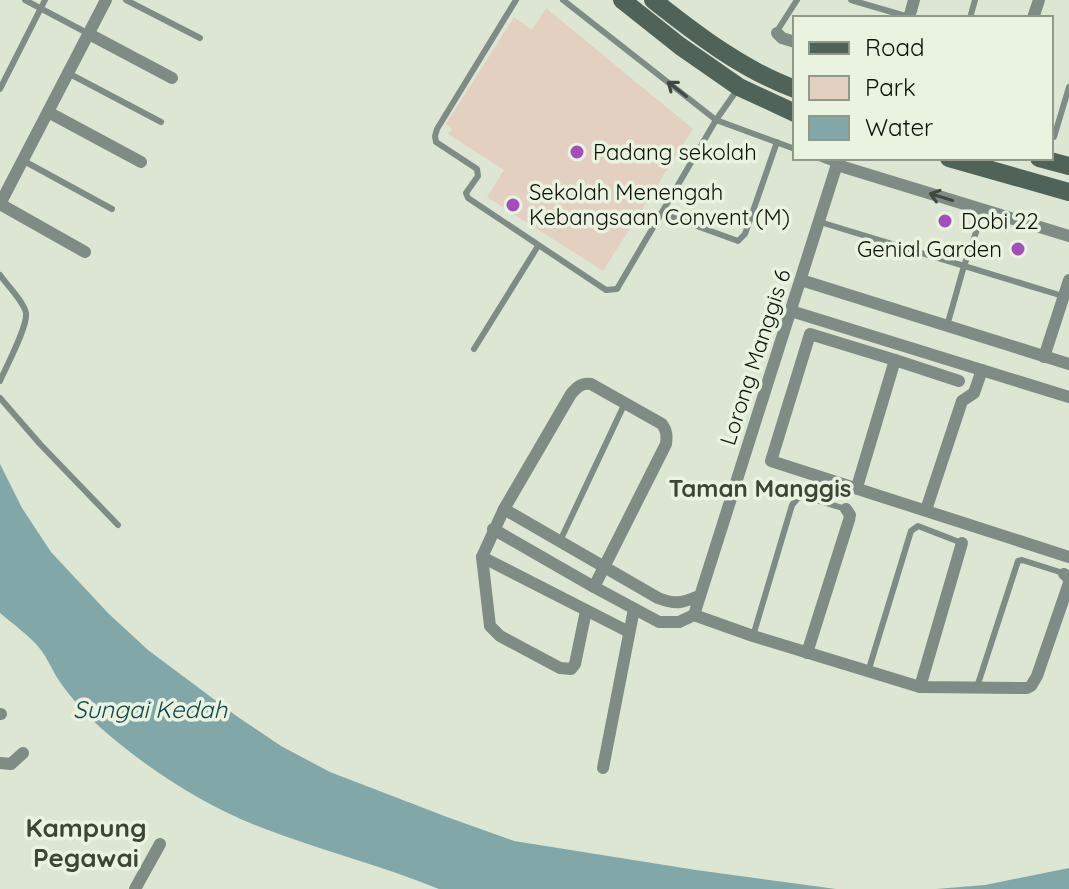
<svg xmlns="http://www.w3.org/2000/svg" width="1069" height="889" font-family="Quicksand,sans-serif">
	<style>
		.green { fill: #e4d0c0 }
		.water { fill: #81a7a9 }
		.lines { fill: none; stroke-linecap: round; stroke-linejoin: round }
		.service { stroke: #7e8c85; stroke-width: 6 }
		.minor { stroke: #7e8c85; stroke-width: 12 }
		.secondary { stroke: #4f6359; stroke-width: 18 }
		.oneway { stroke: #404841 }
		.poi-dot { fill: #a44ebc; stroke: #e9f3e0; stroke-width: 3 }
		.labels { text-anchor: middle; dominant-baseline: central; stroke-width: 7; stroke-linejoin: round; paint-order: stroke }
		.poi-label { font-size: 22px; fill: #0d110a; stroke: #e9f3e0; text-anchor: start }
		.street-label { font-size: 22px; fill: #0d110a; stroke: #e9f3e0 }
		.neighbourhood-label { font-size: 24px; font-weight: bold; fill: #3d4535; stroke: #e9f3e0 }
		.water-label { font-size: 24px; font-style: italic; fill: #0c494b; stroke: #e9f3e0 }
		.quarter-label { font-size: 26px; font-weight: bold; fill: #3d4535; stroke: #e9f3e0 }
	</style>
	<rect width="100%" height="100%" fill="#dce6d3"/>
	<!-- green -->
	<path class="green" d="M546,8L693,129L603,271L487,197L504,170L448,134L452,129L446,124L514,17L532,30Z"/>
	<!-- water -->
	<g class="water">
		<path d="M0,464L22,508L51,552L109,614L148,650L235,715L281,746L330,772L447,817L514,841L696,870L836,889H439C381,865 319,850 260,827C206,806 154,773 109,735C89,718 70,698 56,676C51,667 47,658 41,650C30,636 13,624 0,613Z"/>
		<path d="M1069,868V889H936L985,885Z"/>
	</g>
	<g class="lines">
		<!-- service -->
		<g class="service">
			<path d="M25,0L89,34"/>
			<path d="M126,0L200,38"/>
			<path d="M516,0L437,129L435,136L436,142L477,169L478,176L466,193L468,198L606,290L617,289L716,120L737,90"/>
			<path d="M563,0L716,120L795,149"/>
			<path d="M851,0L909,17"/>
			<path d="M970,18L975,0"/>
			<path d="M777,33L779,28L797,0"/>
			<path d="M68,73L161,122"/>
			<path d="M0,89L45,0"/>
			<path d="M1054,137L1069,87"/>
			<path d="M819,158L837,165"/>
			<path d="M24,161L112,209"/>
			<path d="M661,213L738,241L745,234L777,142"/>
			<path d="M820,222L1066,297"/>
			<path d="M0,275C7,285 24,302 26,313C28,326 6,367 0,381"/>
			<path d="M947,326L964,266L984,210"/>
			<path d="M474,349L538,246"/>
			<path d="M0,398L40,444L118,525"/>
			<path d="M560,541L625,403"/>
			<path d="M753,636L792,505L797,499L803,496L846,509"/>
			<path d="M868,672L911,531L918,526L962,543"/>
			<path d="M977,687L1018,561L1022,560L1063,573"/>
		</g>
		<!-- minor -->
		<g class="minor">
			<path d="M909,18L914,0"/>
			<path d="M1033,18L1039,0"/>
			<path d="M777,33L782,38L795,42"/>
			<path d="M89,34L172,78"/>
			<path d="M48,112L141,162"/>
			<path d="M837,165L1069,236"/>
			<path d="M0,204L106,0"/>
			<path d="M0,204L85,252"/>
			<path d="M801,280L1069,364"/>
			<path d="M791,311L1069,397"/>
			<path d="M1044,357L1069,280"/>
			<path d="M895,360L810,334L771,461L1069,557"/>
			<path d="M857,487L895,360L959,381"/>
			<path d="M504,509L658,598C676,605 682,603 699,596"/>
			<path d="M926,510L962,401L974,393L982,370"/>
			<path d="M493,529L594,587L659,622H679L694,615L753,636L920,687L1027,688L1031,686L1037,676L1069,583L1068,577L1064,574"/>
			<path d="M482,557L629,632"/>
			<path d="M586,611L575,664L571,669L560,668L500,636L490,626L482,557L504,509L571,394C577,387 581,383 591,384L662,424C667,431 667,436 666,444L594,587"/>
			<path d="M694,615L839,158"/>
			<path d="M807,653L849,520L850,515L846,509"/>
			<path d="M920,687L962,543"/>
			<path d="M0,714H1"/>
			<path d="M0,763L11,764L23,753"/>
			<path d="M603,768L634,609"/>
			<path d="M135,889L160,844"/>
		</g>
		<!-- secondary -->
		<g class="secondary">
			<path d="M622,0L680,46L739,87L795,113"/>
			<path d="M653,0C696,34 743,70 795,89"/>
			<path d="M949,158L1069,192"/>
			<path d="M1039,158L1069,166"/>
		</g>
	</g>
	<!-- one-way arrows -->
	<defs><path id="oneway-shaft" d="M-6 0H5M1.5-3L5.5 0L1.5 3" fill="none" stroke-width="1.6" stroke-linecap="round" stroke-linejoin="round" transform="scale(2)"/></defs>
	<g class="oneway">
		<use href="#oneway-shaft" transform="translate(677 89) rotate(-142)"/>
		<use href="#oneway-shaft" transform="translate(941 197) rotate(-163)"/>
	</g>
	<!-- markers -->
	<g class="poi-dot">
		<circle cx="577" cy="152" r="8"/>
		<circle cx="513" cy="205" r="8"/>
		<circle cx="945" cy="221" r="8"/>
		<circle cx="1018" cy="249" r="8"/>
	</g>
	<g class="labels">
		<!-- poi labels -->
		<g class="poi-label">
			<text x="593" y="152">Padang sekolah</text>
			<text x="529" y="192">Sekolah Menengah<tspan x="529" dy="25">Kebangsaan Convent (M)</tspan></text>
			<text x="961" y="221">Dobi 22</text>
			<text x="1002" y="249" text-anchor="end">Genial Garden</text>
		</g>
		<!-- street labels -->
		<g class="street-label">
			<text transform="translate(755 357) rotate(-72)">Lorong Manggis 6</text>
		</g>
		<!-- neighbourhood labels -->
		<g class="neighbourhood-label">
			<text x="760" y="488">Taman Manggis</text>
		</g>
		<!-- water labels -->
		<g class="water-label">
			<text x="150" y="709">Sungai Kedah</text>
		</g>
		<!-- quarter labels -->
		<g class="quarter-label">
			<text x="86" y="827">Kampung<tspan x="86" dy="30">Pegawai</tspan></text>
		</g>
	</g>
	<!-- legend -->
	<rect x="793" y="16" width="260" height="144" fill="#e9f3e0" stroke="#91998a" stroke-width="2"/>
	<rect x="809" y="42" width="40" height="12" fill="#4f6359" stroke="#91998a" stroke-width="2"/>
	<text x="865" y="56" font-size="24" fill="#0d110a">Road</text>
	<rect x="809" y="76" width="40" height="24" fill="#e4d0c0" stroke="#91998a" stroke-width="2"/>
	<text x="865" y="96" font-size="24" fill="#0d110a">Park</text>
	<rect x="809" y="116" width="40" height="24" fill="#81a7a9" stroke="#91998a" stroke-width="2"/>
	<text x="865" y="136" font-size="24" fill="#0d110a">Water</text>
</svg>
